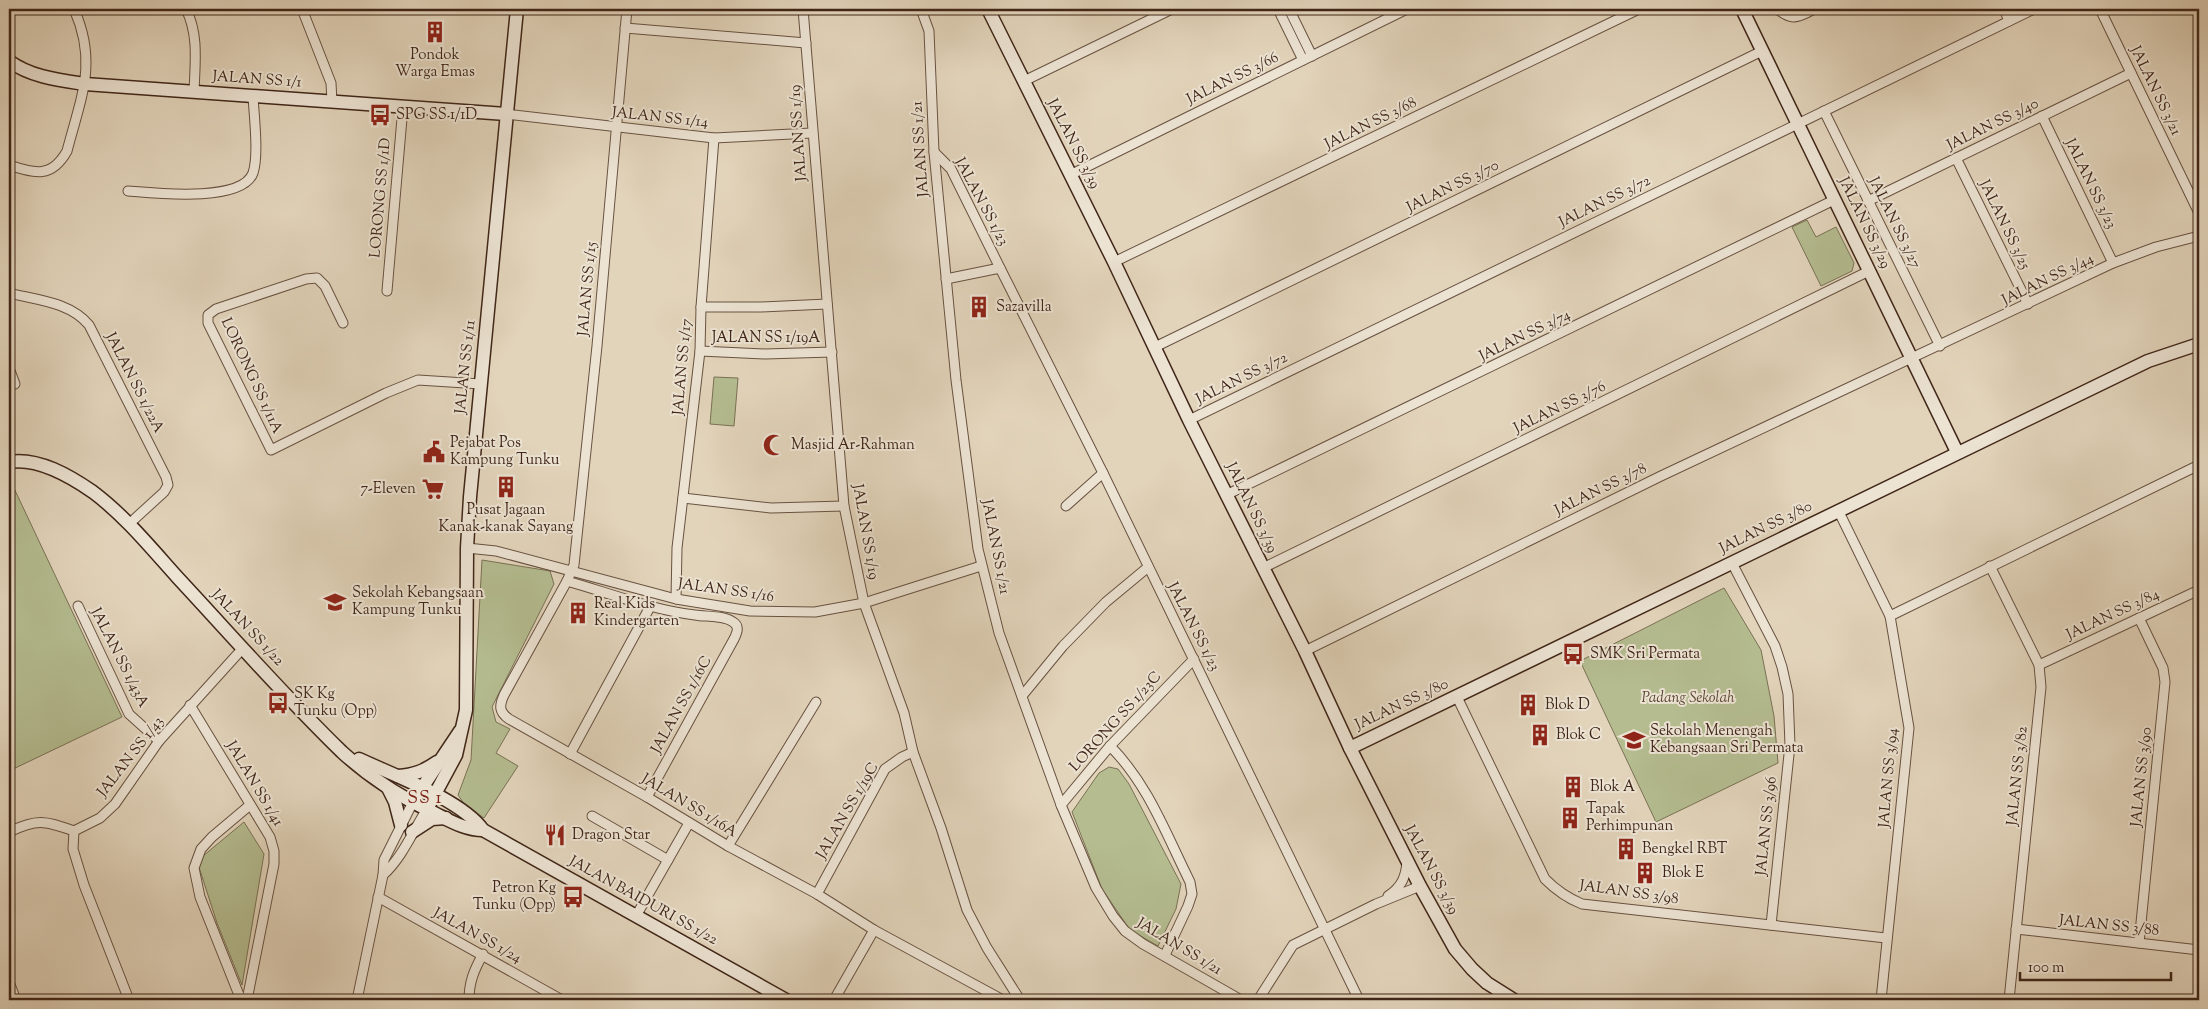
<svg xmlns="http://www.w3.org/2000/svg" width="2208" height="1009" font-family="'Sorts Mill Goudy',serif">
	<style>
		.green { fill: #b4bc90; stroke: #7a7154 }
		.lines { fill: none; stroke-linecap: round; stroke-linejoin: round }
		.street-casing { stroke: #685241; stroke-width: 11 }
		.secondary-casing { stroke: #402618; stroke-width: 15 }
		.street { stroke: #ece3d3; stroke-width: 9 }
		.secondary { stroke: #ece3d3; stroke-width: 12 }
		.labels { text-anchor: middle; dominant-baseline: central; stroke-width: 4; stroke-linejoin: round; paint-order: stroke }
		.poi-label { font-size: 15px; fill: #402618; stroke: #ece3d3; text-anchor: start }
		.street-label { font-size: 15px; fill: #402618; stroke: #ece3d3 }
		.park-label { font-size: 15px; font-style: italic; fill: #574430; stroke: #ece3d3 }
		.quarter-label { font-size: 18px; letter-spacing: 1px; fill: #7a1f14; stroke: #ece3d3 }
	</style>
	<rect width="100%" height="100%" fill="#e2d4bb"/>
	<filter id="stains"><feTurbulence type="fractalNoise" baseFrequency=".004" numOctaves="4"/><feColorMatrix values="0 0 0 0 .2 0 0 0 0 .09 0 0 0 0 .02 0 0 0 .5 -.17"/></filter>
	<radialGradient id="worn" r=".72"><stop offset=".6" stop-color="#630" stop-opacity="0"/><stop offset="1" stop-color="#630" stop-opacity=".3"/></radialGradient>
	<!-- green -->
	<g class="green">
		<path d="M1807,220L1816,237L1836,227L1854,263L1852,271L1821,286L1792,227Z"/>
		<path d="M714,377L738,378L734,426L710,424Z"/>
		<path d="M12,484L122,717L9,771V486Z"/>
		<path d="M482,560L550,571L554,584L492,707L496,722L510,729L496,753L518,766L484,818L465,805L458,795L471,760Z"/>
		<path d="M1724,588L1761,650L1774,716L1778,763L1656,822L1580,661Z"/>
		<path d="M1109,767L1118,769L1129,784L1181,884L1176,909L1158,946L1130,930L1102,889L1072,812L1099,773Z"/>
		<path d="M244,822L264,854L242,985L217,923L197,861Z"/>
	</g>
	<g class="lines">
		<!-- street casing -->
		<g class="street-casing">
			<g id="street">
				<path d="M186,9C199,35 195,63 194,92"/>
				<path d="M302,9L331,83L332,102"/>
				<path d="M627,9L597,346L574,565L567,581L504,695C499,706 499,712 509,719L647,797L728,846L817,894L874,930L1003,1000"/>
				<path d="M803,9L844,506L864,603L904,713L913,752L941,828L967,910L987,948L1020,1000"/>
				<path d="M921,9L929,31L934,152L956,380L978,549L999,633L1061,805L1096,888L1113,916L1125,931L1143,944L1241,1000"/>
				<path d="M1278,9L1303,60"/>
				<path d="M1289,9L1312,56"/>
				<path d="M1777,9C1794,22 1797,17 1815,9"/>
				<path d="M2004,9L2009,21"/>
				<path d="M2100,9L2199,213"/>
				<path d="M625,28L806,43"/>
				<path d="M1024,81L1172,9"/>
				<path d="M1824,111L1940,346"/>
				<path d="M506,114L714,138L812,133"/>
				<path d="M2042,116L2113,263"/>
				<path d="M934,152L951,169L1000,268L1103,473L1359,1000"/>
				<path d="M1956,158L2028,304"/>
				<path d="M9,165C35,174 52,178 67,151C81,97 98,63 74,9"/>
				<path d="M1070,175L1407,9"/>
				<path d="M128,191C154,193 242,203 253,173C259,155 254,116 253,96"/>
				<path d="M1868,201L2131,73"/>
				<path d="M1114,262L1639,9"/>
				<path d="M946,279L1000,268"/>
				<path d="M387,291L403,107"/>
				<path d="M9,293C37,300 70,302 89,325L166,477L168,485L164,492L129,524"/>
				<path d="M701,307H761L827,304"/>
				<path d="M343,323L325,286L317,278L306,279L216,309L208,315V323L271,450L386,393L418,380L481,384"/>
				<path d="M1155,347L1762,51"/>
				<path d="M700,351L765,354L832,352"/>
				<path d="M9,368L15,384"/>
				<path d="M1189,420L2034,9"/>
				<path d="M1226,495L1834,200"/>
				<path d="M683,498L771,508L844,506"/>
				<path d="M1066,506L1103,473"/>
				<path d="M1838,510L1890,616L1909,728L1881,1000"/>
				<path d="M467,548L496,551L676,599L750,611L815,612L864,603L981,566"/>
				<path d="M1732,563L1775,646L1782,667L1788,694L1790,745L1771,925"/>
				<path d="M1990,566L2039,665L2041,687L2009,1000"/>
				<path d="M1263,568L1869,271"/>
				<path d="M567,581C609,593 652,610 695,615C705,617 724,615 733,622C740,626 737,633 734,639L647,797"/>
				<path d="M676,599L677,548L700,351L701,307L714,138"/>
				<path d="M78,606L129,714L159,741"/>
				<path d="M1890,616L2199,465"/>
				<path d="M2139,618L2163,668L2165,682L2139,943"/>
				<path d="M1305,651L1661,476L2113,263L2156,247L2199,236"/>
				<path d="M2039,665L2199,590"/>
				<path d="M1022,696L1063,646L1106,602L1147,568"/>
				<path d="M1457,697L1545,879C1557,891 1567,898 1582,904L1886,938"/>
				<path d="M190,705L270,837L274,851V864L247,1000"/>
				<path d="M1110,746C1148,784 1166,834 1190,882L1192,894L1188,906L1165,955"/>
				<path d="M570,754L651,605"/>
				<path d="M1061,805L1110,746L1194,659"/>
				<path d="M592,816L668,860"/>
				<path d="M74,831L100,818L115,804L159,741L243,648"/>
				<path d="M74,831L73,849L84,885L129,1000"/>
				<path d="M9,832C38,818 45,821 74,831"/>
				<path d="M728,846L816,702"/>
				<path d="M383,875C402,858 413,831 427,809"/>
				<path d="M817,894L885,769L902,757L913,752"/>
				<path d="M1388,896C1402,887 1406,876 1407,861"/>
				<path d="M378,897L562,1000"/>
				<path d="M636,916L689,823"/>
				<path d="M2016,929L2199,950"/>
				<path d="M9,982L16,1000"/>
				<path d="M241,1000L200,897L194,868L201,849L212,837L250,805"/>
				<path d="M357,1000L383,875L384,860L413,802"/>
				<path d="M469,1000C469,982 474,970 483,954"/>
				<path d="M834,1000L874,930"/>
				<path d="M1258,1000L1293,945L1376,904L1420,886"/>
			</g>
		</g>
		<!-- secondary casing -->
		<g class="secondary-casing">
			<g id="secondary">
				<path d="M988,9L1114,262L1189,420L1305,651L1350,748L1420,886L1455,949L1472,969L1487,983L1514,1000"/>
				<path d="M1742,9L1957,452"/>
				<path d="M9,61C31,77 58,80 85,84L506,114"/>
				<path d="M9,462C38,457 70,476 93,492C125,516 151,548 178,578C232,636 285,697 342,752C368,776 399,796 430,811C447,819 464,830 483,830"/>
				<path d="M1350,748L2148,361L2199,344"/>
				<path d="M359,759C393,775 462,800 483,830L786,1000"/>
				<path d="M398,776C414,775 424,771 437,762"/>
				<path d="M388,788L395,802L401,825"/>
				<path d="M418,794L460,731"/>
				<path d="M427,809L456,755L466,710L467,548L470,497L517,9"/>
				<path d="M412,832L432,819L446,818"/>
			</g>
		</g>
		<!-- street -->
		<use href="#street" class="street"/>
		<!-- secondary -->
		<use href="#secondary" class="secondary"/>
	</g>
	<!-- icons -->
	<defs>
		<g id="building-bare" transform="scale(1.725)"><path d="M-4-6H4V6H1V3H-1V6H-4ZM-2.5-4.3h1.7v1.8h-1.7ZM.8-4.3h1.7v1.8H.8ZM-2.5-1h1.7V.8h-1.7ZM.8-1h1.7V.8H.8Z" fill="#8f2418" stroke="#ece3d3" stroke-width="2.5" paint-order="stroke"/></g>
		<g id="bus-bare" transform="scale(1.725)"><path d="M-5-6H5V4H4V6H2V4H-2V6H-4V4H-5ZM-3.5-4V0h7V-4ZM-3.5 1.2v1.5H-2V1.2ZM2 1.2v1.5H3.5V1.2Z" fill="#8f2418" stroke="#ece3d3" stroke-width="2.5" paint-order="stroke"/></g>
		<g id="mosque-bare" transform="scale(1.725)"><path d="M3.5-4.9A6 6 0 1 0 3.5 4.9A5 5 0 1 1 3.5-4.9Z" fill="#8f2418" stroke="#ece3d3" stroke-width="2.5" paint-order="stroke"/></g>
		<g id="civic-bare" transform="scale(1.725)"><path d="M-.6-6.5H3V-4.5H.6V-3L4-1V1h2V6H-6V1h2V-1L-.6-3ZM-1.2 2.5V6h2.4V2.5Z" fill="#8f2418" stroke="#ece3d3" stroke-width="2.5" paint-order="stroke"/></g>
		<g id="supermarket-bare" transform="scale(1.725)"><path d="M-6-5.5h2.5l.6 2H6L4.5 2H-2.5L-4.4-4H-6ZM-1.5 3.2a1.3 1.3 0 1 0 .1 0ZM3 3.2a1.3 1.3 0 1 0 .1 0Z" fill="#8f2418" stroke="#ece3d3" stroke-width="2.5" paint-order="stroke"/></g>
		<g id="school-bare" transform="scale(1.725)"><path d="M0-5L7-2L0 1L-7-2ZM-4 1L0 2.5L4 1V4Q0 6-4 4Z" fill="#8f2418" stroke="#ece3d3" stroke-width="2.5" paint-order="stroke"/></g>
		<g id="restaurant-bare" transform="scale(1.725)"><path d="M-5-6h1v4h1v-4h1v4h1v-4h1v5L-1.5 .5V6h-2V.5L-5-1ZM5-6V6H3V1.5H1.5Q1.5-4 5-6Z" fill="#8f2418" stroke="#ece3d3" stroke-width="2.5" paint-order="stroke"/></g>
	</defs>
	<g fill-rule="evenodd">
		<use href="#building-bare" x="435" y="32"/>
		<use href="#bus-bare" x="380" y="115"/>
		<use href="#building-bare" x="979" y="307"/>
		<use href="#mosque-bare" x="774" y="445"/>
		<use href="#civic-bare" x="434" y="452"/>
		<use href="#building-bare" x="506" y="487"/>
		<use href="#supermarket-bare" x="433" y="489"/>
		<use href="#school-bare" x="335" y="602"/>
		<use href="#building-bare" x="578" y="613"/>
		<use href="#bus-bare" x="1573" y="654"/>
		<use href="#bus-bare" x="278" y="703"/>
		<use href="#building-bare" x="1528" y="705"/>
		<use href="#building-bare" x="1540" y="735"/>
		<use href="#school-bare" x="1634" y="740"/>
		<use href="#building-bare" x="1573" y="787"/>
		<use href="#building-bare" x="1570" y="818"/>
		<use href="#restaurant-bare" x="555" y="835"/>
		<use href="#building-bare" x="1626" y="849"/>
		<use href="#building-bare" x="1645" y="873"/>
		<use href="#bus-bare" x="573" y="897"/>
	</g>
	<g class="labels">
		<!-- poi labels -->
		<g class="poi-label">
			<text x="435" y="55" text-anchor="middle">Pondok<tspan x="435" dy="17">Warga Emas</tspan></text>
			<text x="396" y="115">SPG SS 1/1D</text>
			<text x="996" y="307">Sazavilla</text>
			<text x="450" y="443">Pejabat Pos<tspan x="450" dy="17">Kampung Tunku</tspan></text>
			<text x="791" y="445">Masjid Ar-Rahman</text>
			<text x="416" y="489" text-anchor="end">7-Eleven</text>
			<text x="506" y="510" text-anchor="middle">Pusat Jagaan<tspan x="506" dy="17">Kanak-kanak Sayang</tspan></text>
			<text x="352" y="593">Sekolah Kebangsaan<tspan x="352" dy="17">Kampung Tunku</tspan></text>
			<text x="594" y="604">Real Kids<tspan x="594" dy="17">Kindergarten</tspan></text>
			<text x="1590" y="654">SMK Sri Permata</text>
			<text x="294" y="694">SK Kg<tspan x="294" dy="17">Tunku (Opp)</tspan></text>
			<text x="1545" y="705">Blok D</text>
			<text x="1650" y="731">Sekolah Menengah<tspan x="1650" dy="17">Kebangsaan Sri Permata</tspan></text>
			<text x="1556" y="735">Blok C</text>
			<text x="1590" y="787">Blok A</text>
			<text x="1586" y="809">Tapak<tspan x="1586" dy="17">Perhimpunan</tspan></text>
			<text x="572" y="835">Dragon Star</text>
			<text x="1642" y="849">Bengkel RBT</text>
			<text x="1662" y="873">Blok E</text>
			<text x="556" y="888" text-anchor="end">Petron Kg<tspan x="556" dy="17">Tunku (Opp)</tspan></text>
		</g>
		<!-- street labels -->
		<g class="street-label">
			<text transform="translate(1233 79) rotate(-26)">JALAN SS 3/66</text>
			<text transform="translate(257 80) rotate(4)">JALAN SS 1/1</text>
			<text transform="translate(2155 91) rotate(64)">JALAN SS 3/21</text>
			<text transform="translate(660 118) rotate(6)">JALAN SS 1/14</text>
			<text transform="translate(1371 124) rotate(-26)">JALAN SS 3/68</text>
			<text transform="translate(1993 125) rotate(-26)">JALAN SS 3/40</text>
			<text transform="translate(799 133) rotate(-94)">JALAN SS 1/19</text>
			<text transform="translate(1073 144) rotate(63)">JALAN SS 3/39</text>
			<text transform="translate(921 149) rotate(-94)">JALAN SS 1/21</text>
			<text transform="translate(2090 184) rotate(64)">JALAN SS 3/23</text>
			<text transform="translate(1453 187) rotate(-26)">JALAN SS 3/70</text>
			<text transform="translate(381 198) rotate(-85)">LORONG SS 1/1D</text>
			<text transform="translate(981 202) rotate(62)">JALAN SS 1/23</text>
			<text transform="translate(1605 202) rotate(-26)">JALAN SS 3/72</text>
			<text transform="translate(1864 223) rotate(64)">JALAN SS 3/29</text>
			<text transform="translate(1894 223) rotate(64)">JALAN SS 3/27</text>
			<text transform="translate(2004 225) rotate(64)">JALAN SS 3/25</text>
			<text transform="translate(2048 280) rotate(-26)">JALAN SS 3/44</text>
			<text transform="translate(588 289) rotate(-85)">JALAN SS 1/15</text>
			<text transform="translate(1525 336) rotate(-26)">JALAN SS 3/74</text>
			<text x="766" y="338">JALAN SS 1/19A</text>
			<text transform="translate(466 367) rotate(-84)">JALAN SS 1/11</text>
			<text transform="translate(683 367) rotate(-85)">JALAN SS 1/17</text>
			<text transform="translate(251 376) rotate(65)">LORONG SS 1/11A</text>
			<text transform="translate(1242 379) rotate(-26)">JALAN SS 3/72</text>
			<text transform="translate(134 383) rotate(63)">JALAN SS 1/22A</text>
			<text transform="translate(1560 408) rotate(-26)">JALAN SS 3/76</text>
			<text transform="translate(1601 490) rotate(-26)">JALAN SS 3/78</text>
			<text transform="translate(1251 508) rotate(64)">JALAN SS 3/39</text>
			<text transform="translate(1766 528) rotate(-26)">JALAN SS 3/80</text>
			<text transform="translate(865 532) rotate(80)">JALAN SS 1/19</text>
			<text transform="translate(995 547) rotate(79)">JALAN SS 1/21</text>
			<text transform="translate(726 591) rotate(8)">JALAN SS 1/16</text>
			<text transform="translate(2113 615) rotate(-25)">JALAN SS 3/84</text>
			<text transform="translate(1193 627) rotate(63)">JALAN SS 1/23</text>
			<text transform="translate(247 628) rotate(47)">JALAN SS 1/22</text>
			<text transform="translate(119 658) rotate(63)">JALAN SS 1/43A</text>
			<text transform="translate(682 705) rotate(-61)">JALAN SS 1/16C</text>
			<text transform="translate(1402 705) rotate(-25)">JALAN SS 3/80</text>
			<text transform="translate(1116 722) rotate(-48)">LORONG SS 1/23C</text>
			<text transform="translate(131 757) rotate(-52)">JALAN SS 1/43</text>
			<text transform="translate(2018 776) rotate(-84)">JALAN SS 3/82</text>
			<text transform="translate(2142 777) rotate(-84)">JALAN SS 3/90</text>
			<text transform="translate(1889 778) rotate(-85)">JALAN SS 3/94</text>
			<text transform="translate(254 784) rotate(59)">JALAN SS 1/41</text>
			<text transform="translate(689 806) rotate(31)">JALAN SS 1/16A</text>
			<text transform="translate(848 811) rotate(-60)">JALAN SS 1/19C</text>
			<text transform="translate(1767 826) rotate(-84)">JALAN SS 3/96</text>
			<text transform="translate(1431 870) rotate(62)">JALAN SS 3/39</text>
			<text transform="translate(1629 893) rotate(8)">JALAN SS 3/98</text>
			<text transform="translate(643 901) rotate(29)">JALAN BAIDURI SS 1/22</text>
			<text transform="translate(2109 926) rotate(6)">JALAN SS 3/88</text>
			<text transform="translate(477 936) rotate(29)">JALAN SS 1/24</text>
			<text transform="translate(1179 947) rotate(31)">JALAN SS 1/21</text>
		</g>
		<!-- park labels -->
		<g class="park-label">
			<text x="1688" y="698">Padang Sekolah</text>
		</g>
		<!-- quarter labels -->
		<g class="quarter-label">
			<text x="425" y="799">SS 1</text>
		</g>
	</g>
	<!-- margin -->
	<rect width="2208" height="1009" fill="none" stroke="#e2d4bb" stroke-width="30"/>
	<rect x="10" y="10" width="2188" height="989" fill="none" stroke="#402618" stroke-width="2.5"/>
	<rect x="15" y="15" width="2178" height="979" fill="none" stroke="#402618"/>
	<!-- scale -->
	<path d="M2020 972v8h151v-8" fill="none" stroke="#402618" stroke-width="2.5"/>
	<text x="2028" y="972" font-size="15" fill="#402618" stroke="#ece3d3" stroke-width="4" paint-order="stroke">100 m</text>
	<rect width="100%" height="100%" filter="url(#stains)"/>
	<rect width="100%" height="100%" fill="url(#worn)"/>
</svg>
